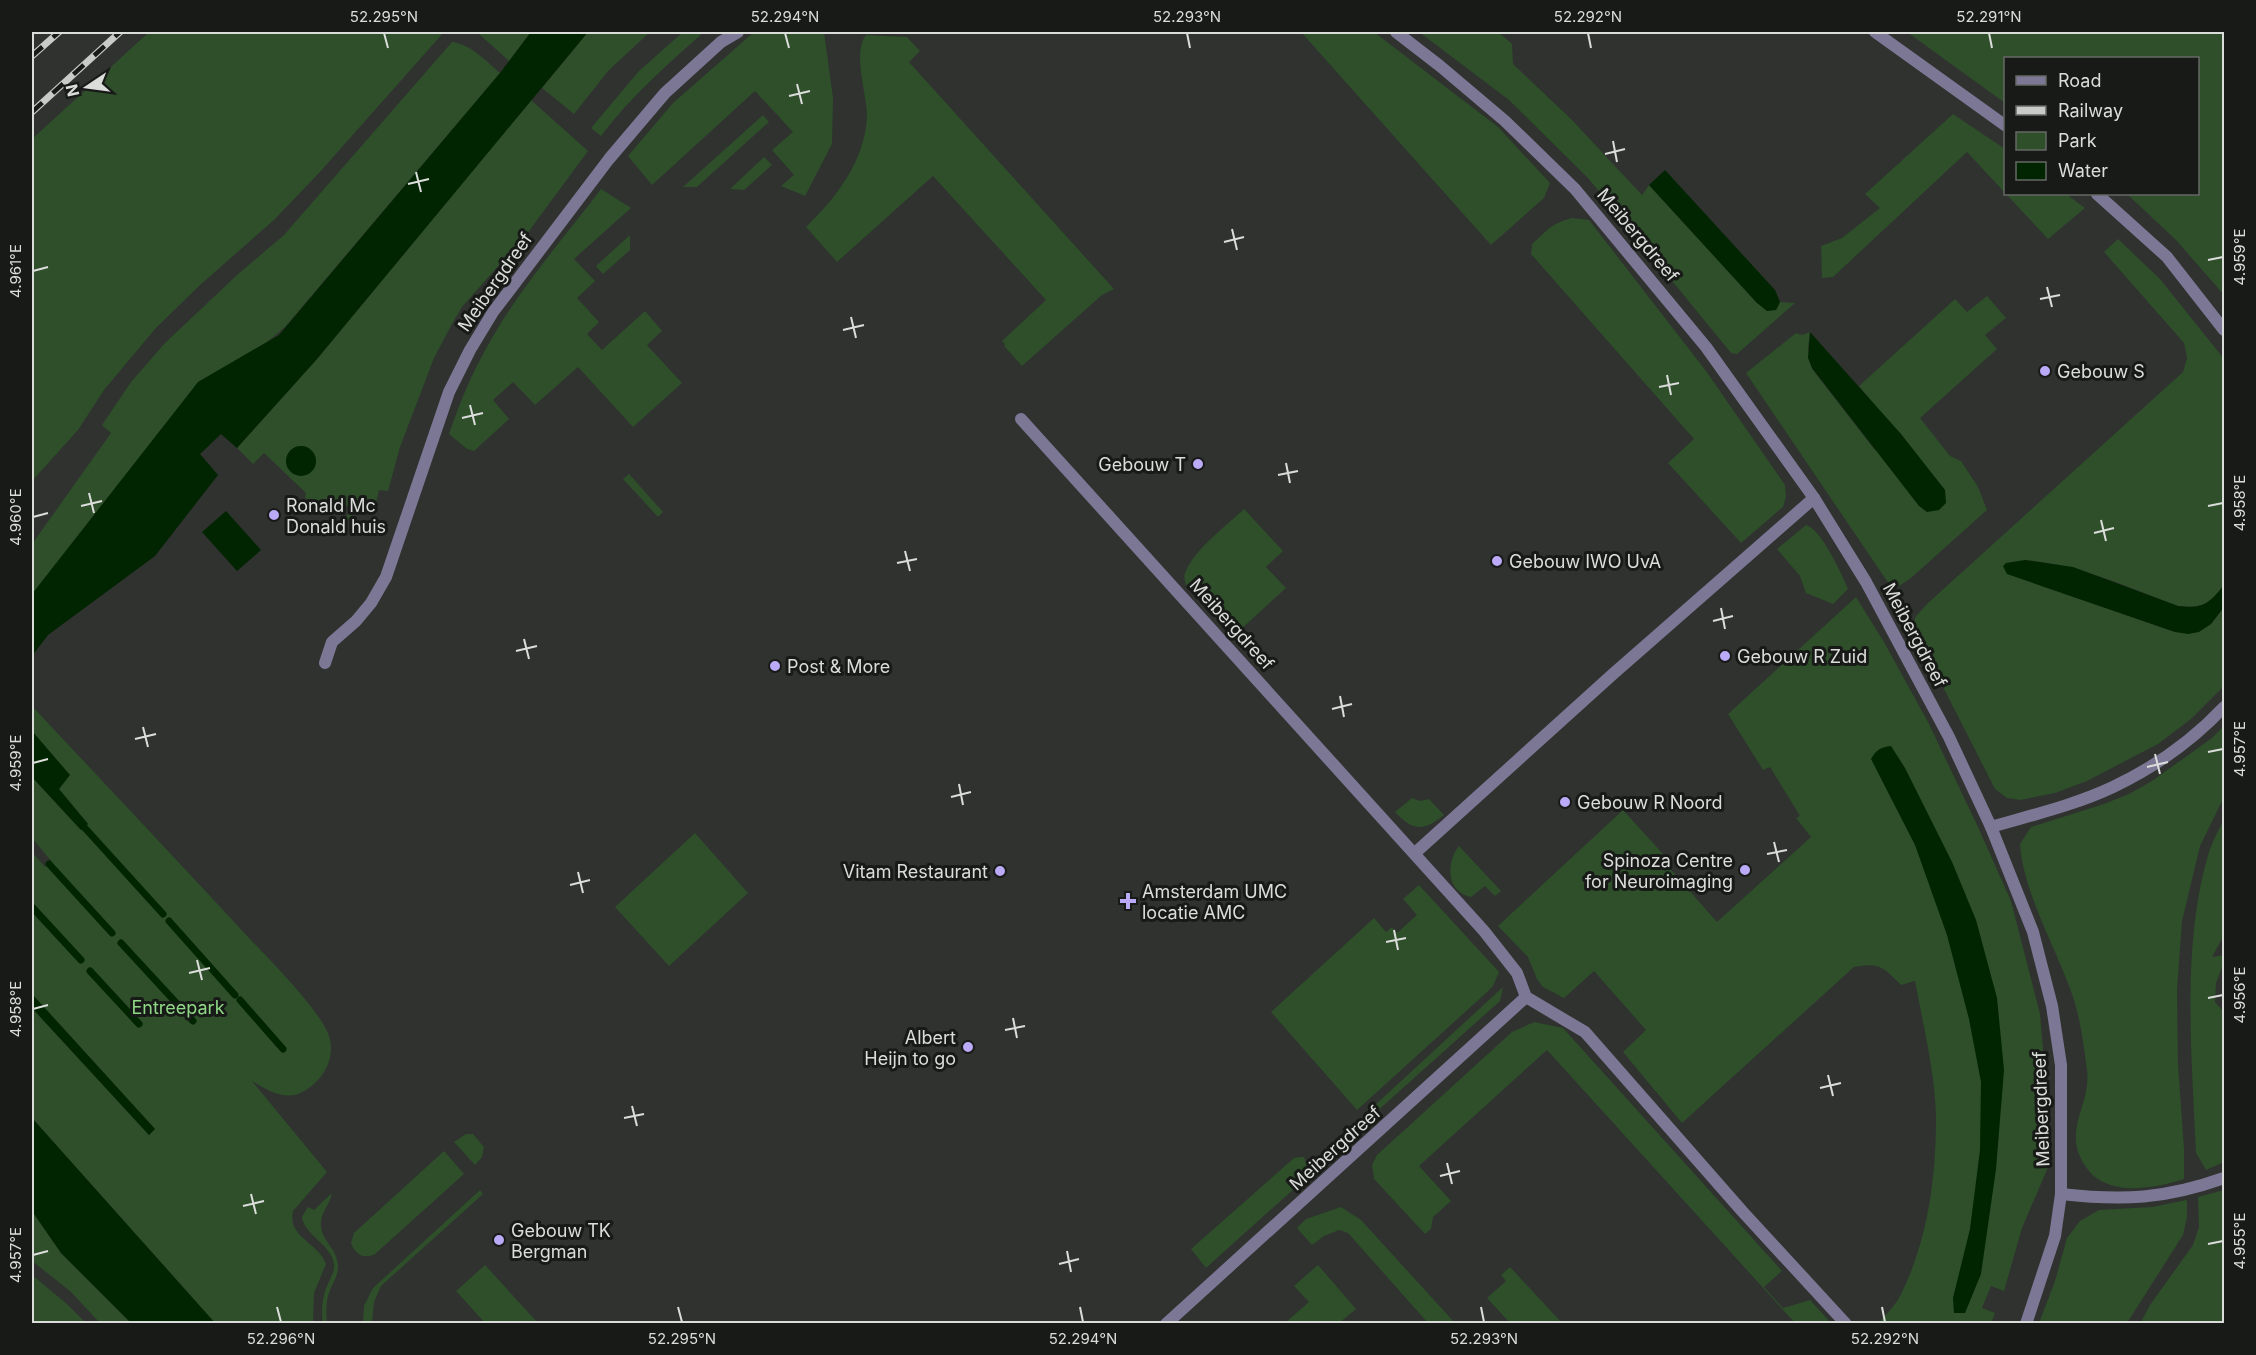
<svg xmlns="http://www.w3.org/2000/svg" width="2256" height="1355" font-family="Inter,sans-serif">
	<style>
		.green { fill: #2e4f2a }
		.water { fill: #002500 }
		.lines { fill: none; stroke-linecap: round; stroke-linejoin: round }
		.stream { stroke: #002500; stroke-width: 7 }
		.minor { stroke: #7d7796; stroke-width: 12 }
		.tertiary { stroke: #7d7796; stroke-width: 12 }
		.rail-casing { stroke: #c9cbc9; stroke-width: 7 }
		.rail { stroke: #181a18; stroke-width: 4.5; stroke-dasharray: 14; stroke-linecap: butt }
		.ticks { fill: none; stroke: #dbdddb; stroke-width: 2 }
		.poi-dot { fill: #baaaf7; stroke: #181a18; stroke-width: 2 }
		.labels { text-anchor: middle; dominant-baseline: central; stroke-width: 6; stroke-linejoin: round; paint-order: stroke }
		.street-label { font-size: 18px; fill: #dbdddb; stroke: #181a18 }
		.poi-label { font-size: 18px; fill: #dbdddb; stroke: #181a18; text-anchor: start }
		.park-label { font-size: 18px; fill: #8fd885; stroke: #181a18 }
		.neatline { fill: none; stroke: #dbdddb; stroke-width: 2 }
		.ticks-label { font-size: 15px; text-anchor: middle; fill: #dbdddb }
	</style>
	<rect width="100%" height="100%" fill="#2f322f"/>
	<!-- green -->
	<g class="green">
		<path d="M149,32H444L319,173L274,220L199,286L155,329L104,390L78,430L32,481V139Z"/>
		<path d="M482,32H531L509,61L479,34Z"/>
		<path d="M588,32H650L609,70L574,114L542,88Z"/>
		<path d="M683,32H704C667,65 631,96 601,136L591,128L639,71Z"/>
		<path d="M754,32H824L833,98L832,144L805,196L781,186L794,175L772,150L793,132L755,91L652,185L628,156L673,103Z"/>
		<path d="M1301,32H1374L1498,127L1550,183L1544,198L1491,245Z"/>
		<path d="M1419,32H1498L1512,44L1513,64L1571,119L1642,195L1649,185L1757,303L1776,310L1780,302L1795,303L1737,354L1731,353L1588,178L1509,100Z"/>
		<path d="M1907,32H2224V295L2176,240L2127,194H2198V58H2006L2005,103Z"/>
		<path d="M866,35L907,37L920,51L909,62L1114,289L1102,295L1022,366L1004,346L1005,344L1002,341L1046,300L933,176L837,262L806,227C836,198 865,161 867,116C867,94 852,53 866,35Z"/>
		<path d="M452,42C471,44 487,62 500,73L285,327L267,342L32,594V544L111,433L102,425L131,382L165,343L237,275L284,235Z"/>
		<path d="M531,100L588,151L529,231L462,307L453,322L434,358L400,447L388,491L379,490L376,503L366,506L364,505L346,521L344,518L352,511L346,505L343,508L337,502L324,512L326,505L305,498L306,493L264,453L253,464L237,448L317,359Z"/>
		<path d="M1953,114L2005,149L2006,194H2066L2085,208L2048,239L1967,152L1833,277L1822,278L1821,246L1842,238L1880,208L1865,194Z"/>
		<path d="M763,115L769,122L697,187H683Z"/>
		<path d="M764,157L772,165L744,190L730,189Z"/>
		<path d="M601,189L631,208L574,259L595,281L577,298L599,322L587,334L602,350L645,311L662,331L647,345L682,383L633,427L578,367L535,405L513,382L493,400L509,419L474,451L467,449L449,434C458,408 468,382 481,358C512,297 560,243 601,189Z"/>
		<path d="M1572,218L1589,220L1706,371L1785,485L1786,497L1783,507L1741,543L1668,463L1694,439L1531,254L1532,244C1548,230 1550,224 1572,218Z"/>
		<path d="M630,235V250L603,274L596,266Z"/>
		<path d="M2118,239L2160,279L2224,359V585C2209,604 2203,609 2178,606C2128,587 2079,564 2025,560L2008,574L2175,632L2211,624L2224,607V686L2191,719L2158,744L2087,781L2055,793L2020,800L2007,798L1995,789L1912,626L1916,616L1928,603L2183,372L2187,358L2184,343L2104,252Z"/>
		<path d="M1987,296L2006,318L1985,335L1997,349L1920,418L1950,456L1961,461L1978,487L1987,510L1911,578L1893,590L1746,373L1796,333L1802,335L1810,332L1808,348L1812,369L1874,449L1945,490L1859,386L1955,299L1967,312Z"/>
		<path d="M629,474L663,512L658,517L623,479Z"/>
		<path d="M1244,509L1283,551L1266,567L1286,588L1240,630L1229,632L1186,585C1185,581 1183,576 1186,571C1195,549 1226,526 1244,509Z"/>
		<path d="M1806,525C1821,529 1842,574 1848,589L1833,604L1806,593L1800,576L1777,549Z"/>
		<path d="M1856,597L1884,642L1929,724L1978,827L2011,901L2040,1014L2049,1117V1165L2022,1228L2004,1291L1991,1286L1982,1308L1995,1313L1991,1323H1879C1886,1314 1896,1305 1901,1294C1928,1240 1936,1177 1936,1117C1935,1073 1923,1024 1915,981L1901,985C1883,967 1880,962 1854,967L1682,1123L1623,1052L1646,1030L1594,971L1564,998L1543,987L1537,979L1528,957L1498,926L1623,810L1663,854L1657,860L1662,865L1665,863L1717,922L1811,837L1796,818L1800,816L1770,767L1763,770L1728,714Z"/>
		<path d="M32,706C104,783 177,860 249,938C269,959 321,1011 329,1036C336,1057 324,1079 306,1090C287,1103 267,1090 252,1081L327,1172L293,1211C287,1237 319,1243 326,1264L314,1293L313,1323H215L32,1118V1008L149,1135L155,1129L32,994V852L45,867L52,862L32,838V777L81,830L88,824L59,789L69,775L32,731Z"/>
		<path d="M2224,726V797L2200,846L2182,921L2177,990L2178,1064L2184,1149V1179C2156,1188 2110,1197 2089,1171C2058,1133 2092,1106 2087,1070C2083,1041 2080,1013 2069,986C2053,943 2023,890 2020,844L2031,827L2104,804L2129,794L2152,781L2212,738Z"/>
		<path d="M1412,798L1420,801L1429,799L1444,815C1423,832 1413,831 1395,812Z"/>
		<path d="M2224,819V935L2212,957L2224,955V962L2216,983L2215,1002L2224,1012V1162L2206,1170L2196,1153C2192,1058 2181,944 2209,852C2213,840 2219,829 2224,819Z"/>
		<path d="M695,833L748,893L669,966L615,907Z"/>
		<path d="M1459,846L1501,891L1495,896L1485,886L1471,897C1446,892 1446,862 1459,846Z"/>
		<path d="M1419,885L1499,972L1493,986L1485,994L1357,1110L1271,1012L1374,918L1386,932L1392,927L1397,933L1417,915L1403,899Z"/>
		<path d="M1503,987L1500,1001L1365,1122L1361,1118Z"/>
		<path d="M1534,1022L1563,1028L1782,1271L1764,1287L1783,1308L1810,1300L1831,1323H1795L1547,1050L1419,1166L1451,1201L1433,1217L1431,1229L1425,1234L1374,1179L1372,1165L1377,1155L1512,1032Z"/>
		<path d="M466,1134H473L484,1147L482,1157L475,1165L454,1142Z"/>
		<path d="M444,1151L464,1174L375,1254C364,1260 355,1254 351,1243L354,1233Z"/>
		<path d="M1300,1157H1304L1310,1173L1306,1178L1206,1268L1191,1249L1294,1158Z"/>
		<path d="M480,1190L483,1194L381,1286L374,1302L372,1323H363L364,1306L373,1288Z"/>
		<path d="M2224,1190V1323L2140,1324L2150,1305L2193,1245L2199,1227L2198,1197Z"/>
		<path d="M332,1193C330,1205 321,1211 321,1223C320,1240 337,1248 338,1265C339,1276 331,1285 328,1296C326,1304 326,1315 327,1323H323C321,1312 322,1297 327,1286C330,1278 335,1273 334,1264C331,1244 305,1236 302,1217L308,1207L314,1210Z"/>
		<path d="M2187,1200V1217L2183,1235L2127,1323H2039L2055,1281L2067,1238L2080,1221L2099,1210L2152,1207Z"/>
		<path d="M1341,1207L1361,1220L1455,1323H1428L1348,1233L1339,1230L1324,1236L1312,1245L1297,1228L1306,1219Z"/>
		<path d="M32,1211L61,1253L131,1323H100L70,1291L32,1261Z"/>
		<path d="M485,1265L538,1323H485L456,1291Z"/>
		<path d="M1318,1265L1356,1309L1339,1323H1285L1309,1302L1294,1286Z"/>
		<path d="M1510,1267L1562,1323H1510L1487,1298L1506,1281L1501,1275Z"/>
		<path d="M32,1275L67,1304L86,1323H32Z"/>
	</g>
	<!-- water -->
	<g class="water">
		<path d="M531,32H588L317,359L237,448L221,434L200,454L218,475L155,556L48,635L32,656V594L191,391L198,382L279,335L500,73Z"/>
		<path d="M1665,170L1775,290L1780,302L1776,310L1767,311L1757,303L1649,185Z"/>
		<path d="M1810,332L1901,434L1945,490L1946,503L1939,510L1927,512L1919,506L1812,368L1808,358Z"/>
		<circle cx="301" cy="461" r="15"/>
		<path d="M226,511L261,550L237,571L202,532Z"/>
		<path d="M2025,560L2073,567L2178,606C2203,609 2209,604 2224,585V607L2211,624L2199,632L2188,634L2175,632L2007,574L2003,566L2006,563Z"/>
		<path d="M32,731L70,775L59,789L88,824L81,830L32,777Z"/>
		<path d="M1891,746L1905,768L1952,862L1976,920L1997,998L2004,1070L1996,1169L1981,1274L1965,1313H1954L1953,1298L1970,1229L1980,1150L1981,1082L1969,1019L1947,935L1915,845L1871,759C1876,750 1881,747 1891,746Z"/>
		<path d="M32,994L155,1129L149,1135L32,1008Z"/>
		<path d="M32,1118L215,1323H131L61,1253L32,1211Z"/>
	</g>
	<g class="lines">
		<!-- stream -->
		<g class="stream">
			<path d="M84,827L163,914"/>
			<path d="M49,864L112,933"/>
			<path d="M32,907L81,960"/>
			<path d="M169,921L235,995"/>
			<path d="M121,943L193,1021"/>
			<path d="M90,971L139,1024"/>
			<path d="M240,1000L283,1049"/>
		</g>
		<!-- minor -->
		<g class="minor">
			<path d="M1396,32L1440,66L1505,121L1575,189L1706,347L1814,498L1866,582L1949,737L1991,827"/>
			<path d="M1875,32L2006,126"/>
			<path d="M2097,194L2167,257L2224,330"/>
			<path d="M1021,419L1484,931L1517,973L1526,997L1585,1032L1742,1211L1846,1324"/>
			<path d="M325,663L332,642L356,621L371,603L386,577L449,392L470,350L493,312L609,159L665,93L721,42L738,32"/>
			<path d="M1415,853L1613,674L1814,498"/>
			<path d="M2061,1194C2123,1201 2165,1199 2224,1178"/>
			<path d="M1166,1324L1526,997"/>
		</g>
		<!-- tertiary -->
		<path class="tertiary" d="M2026,1324L2055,1236L2061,1194V1065L2052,1006L2033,932L1991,827C2032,815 2075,805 2113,787C2155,767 2193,740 2224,707"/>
		<!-- rail casing -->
		<g class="rail-casing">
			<g id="rail">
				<path d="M32,56L59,32"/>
				<path d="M32,112L120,32"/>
			</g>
		</g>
		<!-- rail -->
		<use href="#rail" class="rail"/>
	</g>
	<!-- ticks -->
	<path class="ticks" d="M384,33L388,48M785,33L789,48M1187,33L1190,48M1588,33L1591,48M1989,33L1992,48M797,84L802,104M789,96L810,91M1613,141L1617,162M1605,154L1625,149M416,172L421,192M408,184L429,179M1232,229L1237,250M1224,242L1244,237M2208,260L2223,257M33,271L48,267M2047,287L2052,307M2040,299L2060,295M851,317L856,338M843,330L864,325M1667,375L1671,395M1659,387L1679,383M470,405L475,425M462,418L483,413M1286,463L1290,483M1278,475L1298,471M89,493L94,513M81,506L102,501M2208,506L2223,503M33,517L48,513M2101,520L2106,541M2094,533L2114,528M905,551L910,571M897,563L917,559M1721,608L1725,629M1713,621L1733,616M524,639L529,659M516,651L537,646M1340,696L1344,717M1332,709L1352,704M143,727L148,747M135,739L156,734M2208,752L2223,749M2155,754L2160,774M33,763L48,759M2147,767L2168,762M959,784L963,805M951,797L971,792M1774,842L1779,862M1767,854L1787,850M578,872L583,893M570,885L590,880M1394,930L1398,950M1386,942L1406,938M197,960L202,980M189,973L210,968M2208,998L2223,995M33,1009L48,1005M1013,1018L1017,1038M1005,1030L1025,1026M1828,1075L1833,1096M1820,1088L1841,1083M632,1106L637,1126M624,1118L644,1114M1447,1163L1452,1184M1440,1176L1460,1171M251,1194L256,1214M243,1206L264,1201M2208,1244L2223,1241M1067,1251L1071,1272M33,1255L48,1251M1059,1264L1079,1259M277,1307L281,1322M678,1307L682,1322M1080,1307L1083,1322M1481,1307L1484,1322M1882,1307L1885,1322"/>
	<!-- markers -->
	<g class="poi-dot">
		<circle cx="2045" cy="371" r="6"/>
		<circle cx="1198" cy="464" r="6"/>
		<circle cx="274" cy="515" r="6"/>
		<circle cx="1497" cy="561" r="6"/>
		<circle cx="1725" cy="656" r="6"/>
		<circle cx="775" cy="666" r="6"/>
		<circle cx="1565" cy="802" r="6"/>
		<circle cx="1745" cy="870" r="6"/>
		<circle cx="1000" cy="871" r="6"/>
		<path d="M1125 892h6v6h6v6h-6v6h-6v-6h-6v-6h6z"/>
		<circle cx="968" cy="1047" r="6"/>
		<circle cx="499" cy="1240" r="6"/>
	</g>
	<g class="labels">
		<!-- street labels -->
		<g class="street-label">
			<text transform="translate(1638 235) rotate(50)">Meibergdreef</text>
			<text transform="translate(495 282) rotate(-55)">Meibergdreef</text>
			<text transform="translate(1232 624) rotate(48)">Meibergdreef</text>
			<text transform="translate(1915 635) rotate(62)">Meibergdreef</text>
			<text transform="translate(2041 1109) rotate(-92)">Meibergdreef</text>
			<text transform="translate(1335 1148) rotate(-42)">Meibergdreef</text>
		</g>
		<!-- poi labels -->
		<g class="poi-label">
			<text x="2057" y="371">Gebouw S</text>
			<text x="1186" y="464" text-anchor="end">Gebouw T</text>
			<text x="286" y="505">Ronald Mc<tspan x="286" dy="21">Donald huis</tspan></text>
			<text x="1509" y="561">Gebouw IWO UvA</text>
			<text x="1737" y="656">Gebouw R Zuid</text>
			<text x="787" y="666">Post &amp; More</text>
			<text x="1577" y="802">Gebouw R Noord</text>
			<text x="1733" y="860" text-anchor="end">Spinoza Centre<tspan x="1733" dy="21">for Neuroimaging</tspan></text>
			<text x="988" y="871" text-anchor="end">Vitam Restaurant</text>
			<text x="1142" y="891">Amsterdam UMC<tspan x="1142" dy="21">locatie AMC</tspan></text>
			<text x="956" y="1037" text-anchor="end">Albert<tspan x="956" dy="21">Heijn to go</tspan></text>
			<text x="511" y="1230">Gebouw TK<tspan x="511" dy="21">Bergman</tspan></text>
		</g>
		<!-- park labels -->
		<g class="park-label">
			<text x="178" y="1007">Entreepark</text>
		</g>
	</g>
	<!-- border -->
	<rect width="2256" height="1355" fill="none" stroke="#181a18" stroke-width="66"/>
	<!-- legend -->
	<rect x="2004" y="57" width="195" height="138" fill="#181a18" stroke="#666866" stroke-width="1.5"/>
	<rect x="2016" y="76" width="30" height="9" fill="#7d7796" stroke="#666866" stroke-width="1.5"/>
	<text x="2058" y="87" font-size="18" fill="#dbdddb">Road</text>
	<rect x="2016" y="106" width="30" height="9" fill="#c9cbc9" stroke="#666866" stroke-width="1.5"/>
	<text x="2058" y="117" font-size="18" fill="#dbdddb">Railway</text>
	<rect x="2016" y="132" width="30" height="18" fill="#2e4f2a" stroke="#666866" stroke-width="1.5"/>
	<text x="2058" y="147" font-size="18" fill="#dbdddb">Park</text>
	<rect x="2016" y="162" width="30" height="18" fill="#002500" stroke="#666866" stroke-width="1.5"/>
	<text x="2058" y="177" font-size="18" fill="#dbdddb">Water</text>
	<!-- north arrow -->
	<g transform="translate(87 87) rotate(257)" stroke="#181a18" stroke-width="4.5" paint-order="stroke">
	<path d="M0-4.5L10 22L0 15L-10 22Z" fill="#dbdddb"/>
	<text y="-9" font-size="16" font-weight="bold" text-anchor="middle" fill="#dbdddb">N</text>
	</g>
	<rect x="33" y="33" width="2190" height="1289" class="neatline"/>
	<g class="ticks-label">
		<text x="384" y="22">52.295°N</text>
		<text x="785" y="22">52.294°N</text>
		<text x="1187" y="22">52.293°N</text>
		<text x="1588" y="22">52.292°N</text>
		<text x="1989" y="22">52.291°N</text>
		<text transform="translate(2240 257) rotate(-90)" y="5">4.959°E</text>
		<text transform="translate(16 271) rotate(-90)" y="5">4.961°E</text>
		<text transform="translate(2240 503) rotate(-90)" y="5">4.958°E</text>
		<text transform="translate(16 517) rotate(-90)" y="5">4.960°E</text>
		<text transform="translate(2240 749) rotate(-90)" y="5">4.957°E</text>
		<text transform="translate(16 763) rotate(-90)" y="5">4.959°E</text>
		<text transform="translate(2240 995) rotate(-90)" y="5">4.956°E</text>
		<text transform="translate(16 1009) rotate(-90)" y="5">4.958°E</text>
		<text transform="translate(2240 1241) rotate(-90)" y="5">4.955°E</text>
		<text transform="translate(16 1255) rotate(-90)" y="5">4.957°E</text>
		<text x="281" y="1344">52.296°N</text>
		<text x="682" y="1344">52.295°N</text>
		<text x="1083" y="1344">52.294°N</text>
		<text x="1484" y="1344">52.293°N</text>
		<text x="1885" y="1344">52.292°N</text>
	</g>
</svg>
